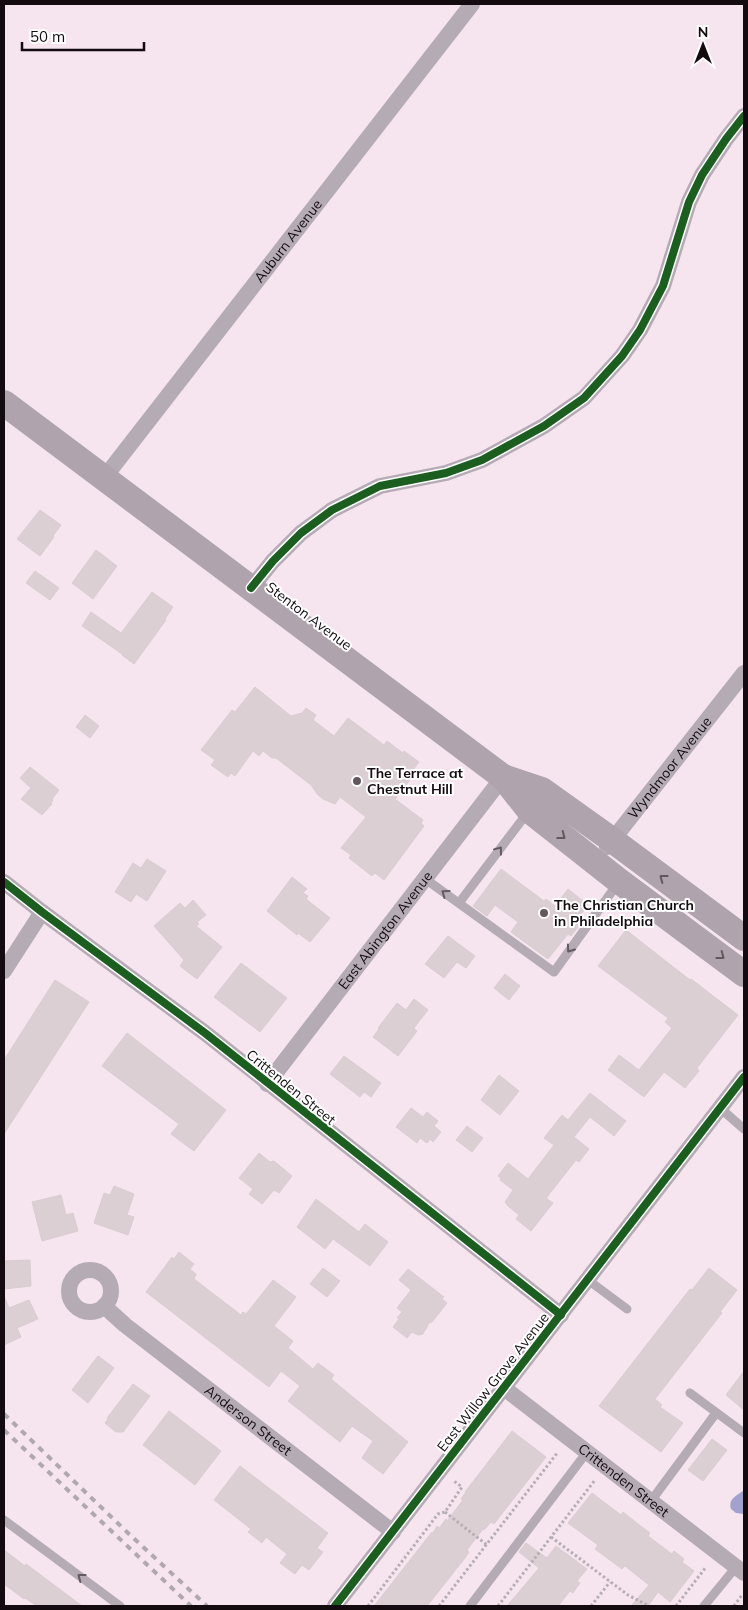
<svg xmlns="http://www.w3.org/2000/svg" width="748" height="1610" font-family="Mulish,sans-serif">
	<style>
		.water { fill: #a1a2ce }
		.building { fill: #dbcfd3; stroke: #daccd0 }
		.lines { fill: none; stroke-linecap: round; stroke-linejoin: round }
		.path { stroke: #b6aeb4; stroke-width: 3; stroke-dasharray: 2.5 2.5; stroke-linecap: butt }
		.lane { stroke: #b5abb5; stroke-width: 9 }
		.street { stroke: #b5abb5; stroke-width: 16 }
		.primary { stroke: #afa4ad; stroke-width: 26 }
		.rail { stroke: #b1a8af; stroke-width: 4; stroke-dasharray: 6 6; stroke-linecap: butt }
		.cycleway-casing { stroke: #fff; stroke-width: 11 }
		.cycleway { stroke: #1b5e20; stroke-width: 8 }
		.oneway { stroke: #62585e }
		.oneway2 { stroke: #645b62 }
		.poi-dot { fill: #63575e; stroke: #fff; stroke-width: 2 }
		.labels { text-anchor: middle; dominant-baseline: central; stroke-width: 4; stroke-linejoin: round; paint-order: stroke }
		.street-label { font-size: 14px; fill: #140b10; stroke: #fff }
		.poi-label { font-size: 14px; font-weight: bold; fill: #140b10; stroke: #fff; text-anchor: start }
	</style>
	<rect width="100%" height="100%" fill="#f6e5ee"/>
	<!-- water -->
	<path class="water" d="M744,1490V1514L736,1513L731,1509C728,1498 737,1496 744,1490Z"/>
	<!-- building -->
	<g class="building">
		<path d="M40,510L61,525L53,536L54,537L40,556L17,539Z"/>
		<path d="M96,550L117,566L93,599L72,583Z"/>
		<path d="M35,571L59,588L50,600L26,583Z"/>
		<path d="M152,592L173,607L165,619L166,620L134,664L122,655V654L82,626L91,612L121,633Z"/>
		<path d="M255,687L291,716L302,713L306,708L316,715L313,720L334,736L348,718L384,745L387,741L403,753L404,751L419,762L410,774L413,776L395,799L423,820L421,823L424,826L384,880L375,873L372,876L349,858L351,855L341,848L366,817L340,797L335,804L323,799L318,795L311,785L276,758H272L263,751L259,756L253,751L235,776L231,773L228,777L211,765L215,760L201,750L232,710L235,712Z"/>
		<path d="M85,715L99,726L90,738L76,727Z"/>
		<path d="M30,767L59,790L52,799L53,800L51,803L52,804L42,815L21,799L31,788L20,778Z"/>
		<path d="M147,859L166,871L147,901L136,894L131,902L115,892L133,863L141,868Z"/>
		<path d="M501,869L544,901L546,899L555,906L568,889L588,905L575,922L579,926L571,936L568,934L548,959L511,932L518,922L495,905L487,916L473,906Z"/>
		<path d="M292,877L307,889L303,893L308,896L306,899L330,918L310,942L298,933L297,935L267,911Z"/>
		<path d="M193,900L206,915L197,922L199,924L196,926L222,947L197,979L180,966L184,960L154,926L180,903L185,908Z"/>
		<path d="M626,930L690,980L691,979L695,982L738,1015L697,1068L699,1071L685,1088L664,1072L644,1097L608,1070L619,1055L639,1070L672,1028L665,1022L668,1018L598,966Z"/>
		<path d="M448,936L475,956L466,968L457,962L444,978L425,964Z"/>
		<path d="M241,963L287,998L260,1032L214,997Z"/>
		<path d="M505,974L520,986L509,1000L494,988Z"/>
		<path d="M55,980L89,1002L4,1134V1060Z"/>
		<path d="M414,999L428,1010L414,1028L417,1031L398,1056L373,1037L379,1029L378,1028L397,1003L406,1010Z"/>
		<path d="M127,1033L226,1110L194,1151L171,1134L179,1124L102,1066Z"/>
		<path d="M344,1056L381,1083L371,1097L364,1092L360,1097L330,1074Z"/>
		<path d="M499,1075L519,1091L500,1115L481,1100Z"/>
		<path d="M590,1093L626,1121L614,1136L590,1117L574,1137L589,1149L579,1162L576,1160L547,1197V1199L553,1203L531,1231L516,1219L519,1215L508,1206L505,1202L513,1190L500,1180L501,1178L498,1176L508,1163L528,1179L554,1145L544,1138L562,1115L568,1120Z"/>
		<path d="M411,1108L423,1117L427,1112L438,1121L434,1126L441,1132L433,1142L430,1139L427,1143L420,1138L417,1143L396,1127Z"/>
		<path d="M467,1126L483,1138L472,1152L456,1140Z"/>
		<path d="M259,1153L270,1162L274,1161L292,1176L279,1193L274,1190L262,1204L249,1194L253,1189L239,1178Z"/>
		<path d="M114,1186L134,1194L127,1215L134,1217L128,1235L94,1223L104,1193L110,1195Z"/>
		<path d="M61,1195L66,1215L73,1213L78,1231L42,1241L32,1202Z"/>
		<path d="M316,1199L359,1232L365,1224L388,1242L370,1266L333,1239L325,1249L297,1227Z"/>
		<path d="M179,1252L194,1264L190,1269L196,1274L194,1279L241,1315L243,1312L246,1314L273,1280L296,1297L274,1326L293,1341L288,1348L313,1369L318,1363L334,1375L331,1379L337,1384L408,1442L383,1474L362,1458L373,1441L352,1426L340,1442L288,1401L300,1386L281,1371L269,1387L146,1292L172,1257L174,1259Z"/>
		<path d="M30,1260L31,1286L4,1289V1261Z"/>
		<path d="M323,1268L340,1281L327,1297L310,1284Z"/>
		<path d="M709,1268L737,1290L720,1312L722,1313L655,1399L662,1405L660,1407L683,1423L661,1452L599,1406L690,1289L692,1290Z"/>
		<path d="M408,1269L444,1297L442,1299L447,1303L432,1322L429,1323L423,1334L418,1335L412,1332L407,1338L393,1327L399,1319L397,1318L402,1312L397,1308L411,1290L399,1280Z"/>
		<path d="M4,1296L9,1308L29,1300L38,1319L17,1328L21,1337L4,1345Z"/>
		<path d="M98,1356L114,1368L88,1403L72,1390Z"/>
		<path d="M744,1371V1410L726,1395Z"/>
		<path d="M133,1384L150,1396L123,1432H116L105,1423L108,1419L107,1418Z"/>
		<path d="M169,1411L221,1451L195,1485L143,1445Z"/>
		<path d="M512,1431L546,1457L494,1524L491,1522L484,1530L483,1529L467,1550L469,1552L465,1558L427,1606H374L432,1532L433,1533L437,1526L439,1528L446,1519L447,1521L463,1500L461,1499L466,1492H465Z"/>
		<path d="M712,1439L727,1450L703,1481L688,1470Z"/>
		<path d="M240,1466L328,1533L317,1548L323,1552L309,1570L302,1565L295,1574L280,1563L287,1554L266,1537L262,1543L248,1532L251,1529L214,1500Z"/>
		<path d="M592,1493L621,1515L623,1512L638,1524L650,1533L648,1536L672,1554L674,1551L684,1559L682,1562L694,1571L670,1602L658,1592L648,1606H631L649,1585L625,1566L622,1569L595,1549L598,1545L568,1523Z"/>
		<path d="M526,1543L547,1558L556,1546L587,1569L577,1581L580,1583L573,1593L570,1591L558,1606H507L539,1568L519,1552Z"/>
		<path d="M4,1550L25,1566L26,1564L82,1606H37L25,1598L24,1599L4,1584Z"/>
	</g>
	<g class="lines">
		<!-- path -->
		<g class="path">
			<path d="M445,1512L487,1545"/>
			<path d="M551,1537L628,1595L649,1606"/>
			<path d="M368,1606L438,1514L445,1512L462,1487L454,1481"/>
			<path d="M439,1606L558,1452"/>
			<path d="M498,1606L595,1480"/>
			<path d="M591,1606L610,1582"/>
			<path d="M676,1606L706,1567"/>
			<path d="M734,1606L742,1595"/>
		</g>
		<!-- lane -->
		<g class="lane">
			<path d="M424,878L554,972L618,883"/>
			<path d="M459,903L528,812"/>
			<path d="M720,1108L744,1129"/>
			<path d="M588,1280L627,1309"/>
			<path d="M690,1393L744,1433"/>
			<path d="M651,1501L716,1413"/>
			<path d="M4,1520L120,1606"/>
			<path d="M470,1606L587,1452"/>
			<path d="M704,1606L736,1567"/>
		</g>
		<!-- street -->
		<g class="street">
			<path id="s1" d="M104,478L472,4"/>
			<path d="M251,588L273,561L301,533L332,510L380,486L446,473L482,460L544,426L584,398L622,356L640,330L663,286L689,202L702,175L726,139L744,116"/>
			<path id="s2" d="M607,847L744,673"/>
			<path d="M4,882L42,912L205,1033L561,1315"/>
			<path d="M4,971L42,912"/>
			<path id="s3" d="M267,1084L503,777"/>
			<circle cx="90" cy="1291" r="21"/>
			<path id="s4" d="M104,1306L125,1325L393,1532"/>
			<path id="s5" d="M504,1388L744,1573"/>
			<path d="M335,1606L744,1077"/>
		</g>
		<!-- primary -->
		<g class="primary">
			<path d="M4,403L503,777L529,810L619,881L744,974"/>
			<path d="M503,777L542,790L612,840L744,938"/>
		</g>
		<!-- rail -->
		<g class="rail">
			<path d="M4,1414L128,1533L207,1606"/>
			<path d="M4,1430L191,1606"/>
		</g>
		<!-- cycleway casing -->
		<g class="cycleway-casing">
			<g id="cycleway">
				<path d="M251,588L273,561L301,533L332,510L380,486L446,473L482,460L544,426L584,398L622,356L640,330L663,286L689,202L702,175L726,139L744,116"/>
				<path d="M4,882L42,912L205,1033L561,1315"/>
				<path d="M335,1606L744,1077"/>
			</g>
		</g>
		<!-- cycleway -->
		<use href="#cycleway" class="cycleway"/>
	</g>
	<!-- one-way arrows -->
	<defs><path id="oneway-chevron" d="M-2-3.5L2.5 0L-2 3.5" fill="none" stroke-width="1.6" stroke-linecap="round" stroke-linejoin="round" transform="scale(1.25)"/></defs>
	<g class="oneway">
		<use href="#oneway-chevron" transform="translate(562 836) rotate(38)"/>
		<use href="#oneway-chevron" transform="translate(663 878) rotate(-143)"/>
		<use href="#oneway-chevron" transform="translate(721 956) rotate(37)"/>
	</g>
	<g class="oneway2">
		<use href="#oneway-chevron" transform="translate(499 850) rotate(-53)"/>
		<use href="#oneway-chevron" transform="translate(445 893) rotate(-144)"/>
		<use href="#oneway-chevron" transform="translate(570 949) rotate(126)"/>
		<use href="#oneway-chevron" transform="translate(81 1577) rotate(-143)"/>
	</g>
	<!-- markers -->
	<g class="poi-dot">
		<circle cx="357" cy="781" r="5"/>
		<circle cx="544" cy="913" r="5"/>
	</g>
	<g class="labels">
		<!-- street labels -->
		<g class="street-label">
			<text stroke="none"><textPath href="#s1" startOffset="300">Auburn Avenue</textPath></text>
			<text transform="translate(309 616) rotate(37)">Stenton Avenue</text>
			<text stroke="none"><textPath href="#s2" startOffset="101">Wyndmoor Avenue</textPath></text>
			<text stroke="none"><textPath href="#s3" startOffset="194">East Abington Avenue</textPath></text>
			<text transform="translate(291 1087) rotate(39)">Crittenden Street</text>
			<text transform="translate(493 1382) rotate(-52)">East Willow Grove Avenue</text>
			<text stroke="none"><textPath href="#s4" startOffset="184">Anderson Street</textPath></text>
			<text stroke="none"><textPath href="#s5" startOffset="151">Crittenden Street</textPath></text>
		</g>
		<!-- poi labels -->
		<g class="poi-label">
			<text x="367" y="773">The Terrace at<tspan x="367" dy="16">Chestnut Hill</tspan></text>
			<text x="554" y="905">The Christian Church<tspan x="554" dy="16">in Philadelphia</tspan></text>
		</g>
	</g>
	<!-- border -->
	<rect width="748" height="1610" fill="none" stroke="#140b10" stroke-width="10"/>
	<!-- north arrow -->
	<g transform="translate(703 45)" stroke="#ffffff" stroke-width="4" paint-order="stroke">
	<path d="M0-4L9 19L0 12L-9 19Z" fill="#140b10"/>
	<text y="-8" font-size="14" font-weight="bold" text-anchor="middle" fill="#140b10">N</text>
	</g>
	<!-- scale -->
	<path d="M22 42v8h122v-8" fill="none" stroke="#140b10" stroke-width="2.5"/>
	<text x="30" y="42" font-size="15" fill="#140b10" stroke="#ffffff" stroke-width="4" paint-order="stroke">50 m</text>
</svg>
